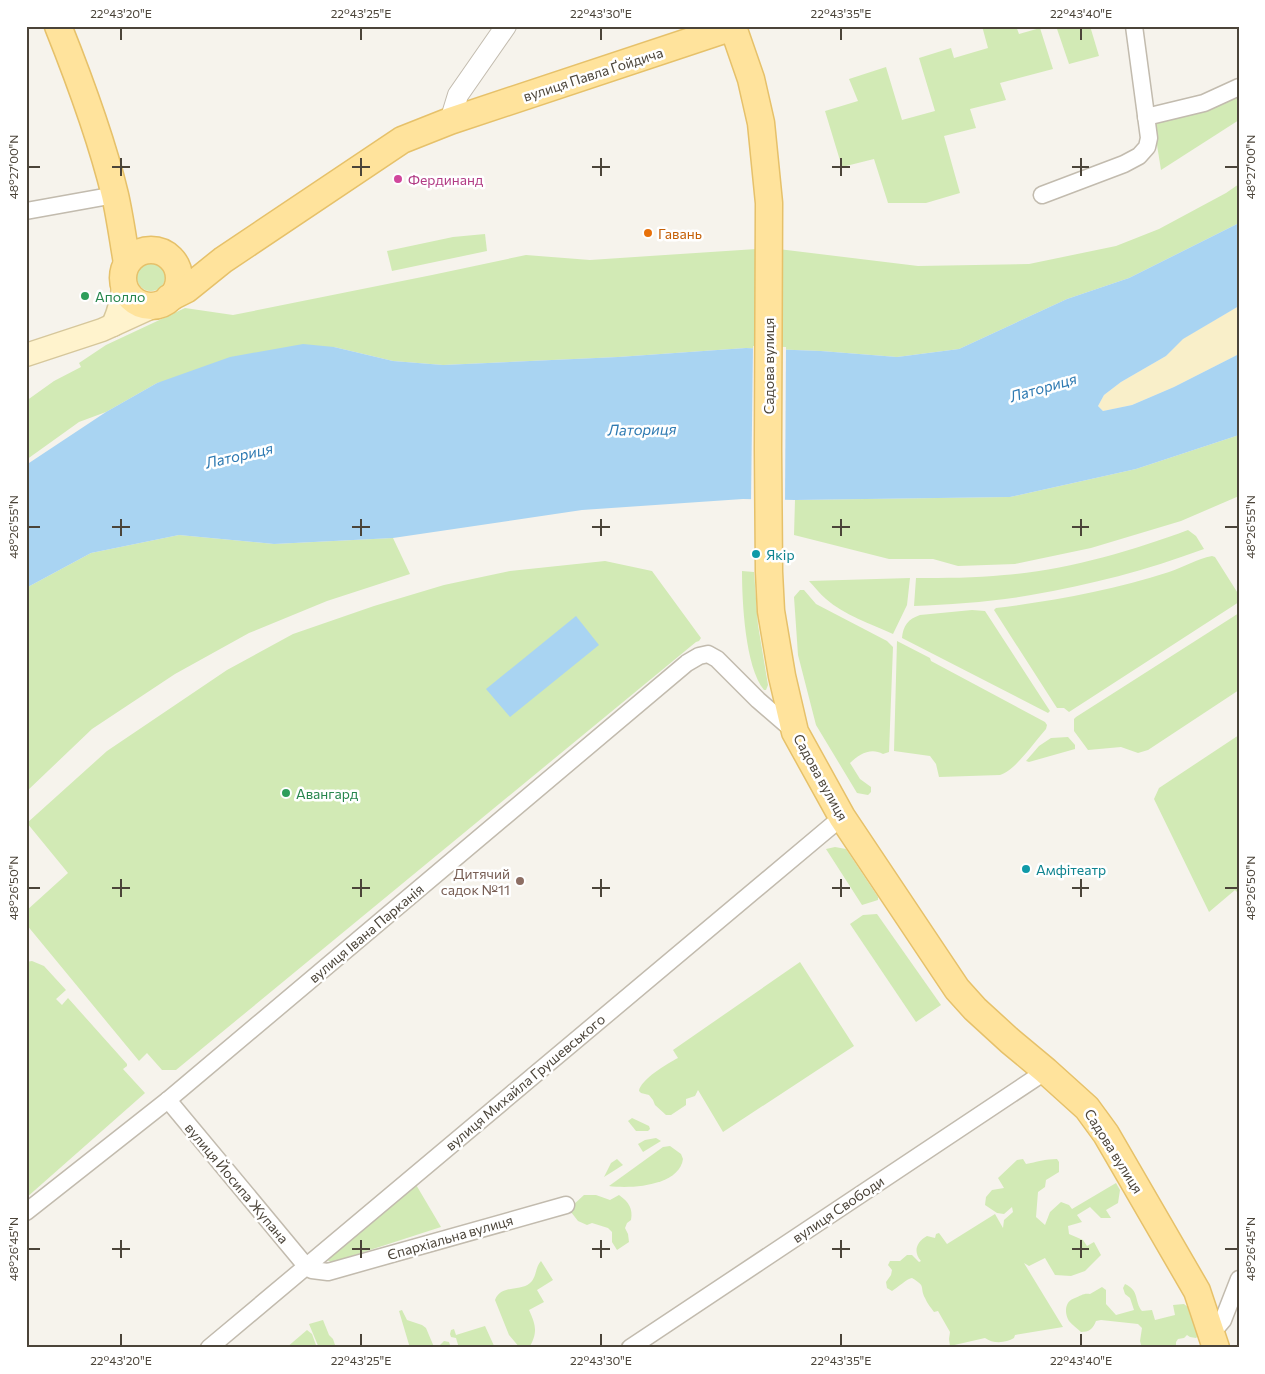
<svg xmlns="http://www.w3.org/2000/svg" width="1265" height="1374" font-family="Commissioner,sans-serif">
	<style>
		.green { fill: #d2eab5 }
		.sand { fill: #f9efc9 }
		.water { fill: #a9d4f2 }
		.pier { fill: #f6f3ec }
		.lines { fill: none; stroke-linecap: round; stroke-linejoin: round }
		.minor-casing { stroke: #c2bbae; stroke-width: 19 }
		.tertiary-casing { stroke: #c2bbae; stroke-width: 22 }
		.secondary-casing { stroke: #d6c79b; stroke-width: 25 }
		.primary-casing { stroke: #e6c16a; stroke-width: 29 }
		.minor { stroke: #fff; stroke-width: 16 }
		.tertiary { stroke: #fff; stroke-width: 20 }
		.secondary { stroke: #fff3cd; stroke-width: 22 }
		.primary { stroke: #ffe39c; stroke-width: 26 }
		.ticks { fill: none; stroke: #4b4439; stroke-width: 2 }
		.hotel-dot { fill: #d1479c; stroke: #fff; stroke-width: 2 }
		.food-dot { fill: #e8710a; stroke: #fff; stroke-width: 2 }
		.leisure-dot { fill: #2e9e5b; stroke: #fff; stroke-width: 2 }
		.culture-dot { fill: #0f9aa8; stroke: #fff; stroke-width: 2 }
		.education-dot { fill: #8d6e63; stroke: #fff; stroke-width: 2 }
		.labels { text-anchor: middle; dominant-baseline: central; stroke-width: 5; stroke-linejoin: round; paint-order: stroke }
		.street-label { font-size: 14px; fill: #4b4439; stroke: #fff }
		.hotel-label { font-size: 14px; fill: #b23c85; stroke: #fff; text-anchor: start }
		.food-label { font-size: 14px; fill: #c56008; stroke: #fff; text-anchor: start }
		.leisure-label { font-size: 14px; fill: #27864d; stroke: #fff; text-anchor: start }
		.culture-label { font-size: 14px; fill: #0d838f; stroke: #fff; text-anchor: start }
		.education-label { font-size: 14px; fill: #785e54; stroke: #fff; text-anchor: end }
		.water-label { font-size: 15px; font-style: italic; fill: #2e7ab2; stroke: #fff }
		.neatline { fill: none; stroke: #4b4439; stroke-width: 2 }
		.ticks-label { font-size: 12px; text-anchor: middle; fill: #4b4439 }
	</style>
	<rect width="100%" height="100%" fill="#f6f3ec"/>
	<!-- green -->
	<g class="green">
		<path d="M982,26H1016L1019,34L1040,28L1053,69L1000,83L1006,100L970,109L976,128L944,136L960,193L926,203H888L874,159L842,167L825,111L858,101L849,79L886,67L902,120L935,111L919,58L951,48L954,58L988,48Z"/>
		<path d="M1056,26H1090L1099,56L1069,64Z"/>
		<path d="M1239,92V120L1161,170L1153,120Z"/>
		<path d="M1239,184V223L1129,278L1067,299L959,349L897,357L821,351L746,348L618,357L443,365L393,361L334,347L157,383L106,412L79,422L26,460V401L54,381L81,367L79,363L106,345L185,308L233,315L432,275L526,255L590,260L770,248L918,266L1029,264L1116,246L1159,229L1226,193Z"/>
		<path d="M485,234L487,251L392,271L387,251L453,237Z"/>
		<circle cx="151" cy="277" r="14"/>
		<path d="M1239,435V496L1181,521L1091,548L1015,564L958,566L933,559H889L794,535L795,500L1010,497L1136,469Z"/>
		<path d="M1188,530L1196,536L1204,549C1147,570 1090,585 1031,595C993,602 952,604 914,606L916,578C945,578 975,578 1004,575C1063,571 1132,551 1188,530Z"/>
		<path d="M179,535L274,544L393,538L410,574L327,601L249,633L175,674L92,729L26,792V588L91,553Z"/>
		<path d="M1212,556L1215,557L1239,595V602L1069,712L1064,708H1057L1055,705L994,610L996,608C1054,601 1113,590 1169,572C1184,567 1197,559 1212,556Z"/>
		<path d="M605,561L652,571L701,638L699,641L696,642L176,1070H162L147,1053L139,1061L26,924V911L68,873L27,823L107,751L227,670L293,634L374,606L444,585L510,571Z"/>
		<path d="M742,571L754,572L758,625L768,685L766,690H764C745,667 742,601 742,571Z"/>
		<path d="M910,578L907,605L893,634C871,624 844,615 826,599C820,594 815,587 809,581Z"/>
		<path d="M800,590H804L816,604L887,641L893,647L889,752L883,754C871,747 859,754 850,763L860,779L871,787V792L868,795L857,793L816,725L798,655L794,597Z"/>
		<path d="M972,610L985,611L1048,708L1050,711L1048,713L902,638C903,626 908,619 920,615Z"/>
		<path d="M1239,613V690L1148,750L1138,753L1121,747L1088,750L1074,731V719L1076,717Z"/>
		<path d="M897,641L930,658L931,661L1045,722L1047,725L1046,729C1036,740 1014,772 1000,775L939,777L936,764L930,756L894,751Z"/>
		<path d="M1239,735V894L1235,890L1209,912L1154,799L1159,788Z"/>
		<path d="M1068,737L1075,745V749L1029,762L1026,761L1039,746L1051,738Z"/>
		<path d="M835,847L846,849L878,897V900L862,905L826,849Z"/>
		<path d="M877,914L941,1005L916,1022L850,924L863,915Z"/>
		<path d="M32,961L44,966L66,990L56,999L62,1005L68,998L127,1064V1066L123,1069L145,1093L26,1198V962Z"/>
		<path d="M800,962L854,1046L723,1132L698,1090L695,1096L686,1099V1105L671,1115H666L655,1105L653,1100L649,1095L641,1093L639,1091C640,1080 668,1063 678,1058L673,1050Z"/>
		<path d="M632,1118L649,1126L650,1129L648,1131H636L628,1121Z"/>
		<path d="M656,1138L661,1141L643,1152L638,1144L645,1140Z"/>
		<path d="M670,1146L681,1154L683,1159C679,1186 631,1189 609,1186L663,1147Z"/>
		<path d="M617,1159L623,1165L604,1177L611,1163Z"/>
		<path d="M1023,1159L1026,1164C1036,1162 1046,1159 1057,1159L1059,1162V1172L1046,1180L1045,1187L1038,1192L1036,1217L1045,1225L1050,1212L1061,1202L1069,1205L1072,1209L1116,1183L1120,1190L1118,1203L1106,1210L1111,1218H1101L1090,1207L1077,1215L1082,1222L1068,1226L1069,1234L1083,1240L1087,1246L1094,1242L1101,1255L1085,1271L1071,1276L1055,1275L1045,1258L1029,1266L1024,1263L1063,1327L1015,1335L1014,1338C1006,1343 993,1344 985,1338L950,1346L949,1339L950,1332L938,1311L934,1312C931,1308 927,1303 925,1298C919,1286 927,1287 912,1278C908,1278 897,1288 892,1291L887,1288L886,1282L891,1275L892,1270L888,1265L890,1261H900L907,1255H912L919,1262L921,1261C913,1252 916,1242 927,1236L935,1238L936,1234L939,1233L947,1244L995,1214L1003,1228L1004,1220L1013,1212L1012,1207L1004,1214L997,1213L985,1205L986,1197L992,1190L1004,1188L998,1178L1017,1160Z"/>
		<path d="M415,1183L441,1227L339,1260L331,1262L327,1260L329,1255Z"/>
		<path d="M584,1195H596L610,1200L619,1195C629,1202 633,1209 631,1220L627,1223L625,1228L628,1234L629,1242L617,1250L612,1242V1232L608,1228L592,1223L587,1225L578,1221L571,1212L572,1206Z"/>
		<path d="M541,1261L553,1280L537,1290L544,1302L529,1310C536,1325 538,1333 529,1348H520L509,1335L495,1300C501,1284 520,1292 530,1283C537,1277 535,1267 541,1261Z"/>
		<path d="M1125,1284C1140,1291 1134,1301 1142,1311L1152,1310L1155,1320L1175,1315L1173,1305L1184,1304L1189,1308L1199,1335L1196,1338L1190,1337L1187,1335L1184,1338L1178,1339L1176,1342V1348H1142L1140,1341L1142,1328L1138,1324L1101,1320L1096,1321C1093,1329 1089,1332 1081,1332C1077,1328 1072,1325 1069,1321C1064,1312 1065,1301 1075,1298C1081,1296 1083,1293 1090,1294L1102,1287L1106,1290V1304L1116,1315L1134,1310L1130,1298L1125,1294L1123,1288Z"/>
		<path d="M402,1310L407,1320L422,1325L426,1328L434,1347H438L444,1341L449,1342L451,1348H410L399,1311Z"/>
		<path d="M323,1320L329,1335L333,1339L336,1348H319L309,1324Z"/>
		<path d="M485,1326L495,1348H459L456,1338L451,1337L450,1334L451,1330L454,1329L456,1335Z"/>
		<path d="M307,1330L312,1334L317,1348H286Z"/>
	</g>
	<!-- sand -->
	<path class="sand" d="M1239,306V354L1174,387L1132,405L1103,411L1098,406L1104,395L1121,382L1166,356L1182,339Z"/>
	<!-- water -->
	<g class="water">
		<path d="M1239,223V306L1183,339L1166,356L1121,382L1104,395L1098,406L1103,411L1132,405L1174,387L1239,354V435L1136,469L1010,497L795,500L743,499L582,510L393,538L274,544L179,535L91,553L26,588V465L106,412L157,383L230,357L303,344L334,347L393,361L443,365L618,357L746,348L821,351L897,357L959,349L1067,299L1129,278Z"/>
		<path d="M576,616L599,645L510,717L486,689Z"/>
	</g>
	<!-- pier -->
	<path class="pier" d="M753,346L786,347L785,502H751Z"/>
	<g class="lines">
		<!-- minor casing -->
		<g class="minor-casing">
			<g id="minor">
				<path d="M1146,117L1204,103L1239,87"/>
				<path d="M1042,195L1124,164L1139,156L1147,147L1149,138L1134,26"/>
				<path d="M26,211L115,195"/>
				<path d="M168,1100L306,1266L312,1270L328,1272L566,1205"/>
				<path d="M26,1212L168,1100L687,663L699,656L708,654L717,659L758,700L795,732"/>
				<path d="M1212,1333L1223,1320L1239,1279"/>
				<path d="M209,1348L842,817"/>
				<path d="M630,1348L1046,1071"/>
			</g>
		</g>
		<!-- tertiary casing -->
		<g class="tertiary-casing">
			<path id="tertiary" d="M450,121L458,95L506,26"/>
		</g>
		<!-- secondary casing -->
		<g class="secondary-casing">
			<g id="secondary">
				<path d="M113,325C119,311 123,299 123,283"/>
				<path d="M26,355L102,330L159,304"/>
			</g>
		</g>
		<!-- primary casing -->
		<g class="primary-casing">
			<g id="primary">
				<path d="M58,26C80,81 101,137 115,195C120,217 123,240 127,263"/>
				<circle cx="151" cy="278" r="28"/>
				<path d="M169,298L187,289L223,260L402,140L450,121L733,27L751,79L761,123L769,203L768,449L769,572L771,611L782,676L795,732L842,817L957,989L975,1009L1010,1041L1046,1071L1087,1108L1106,1134L1197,1291L1216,1348"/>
			</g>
		</g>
		<!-- minor -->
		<use href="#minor" class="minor"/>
		<!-- tertiary -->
		<use href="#tertiary" class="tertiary"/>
		<!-- secondary -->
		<use href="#secondary" class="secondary"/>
		<!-- primary -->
		<use href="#primary" class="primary"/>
	</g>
	<!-- ticks -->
	<path class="ticks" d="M121,28V40M361,28V40M601,28V40M841,28V40M1081,28V40M121,158V176M361,158V176M601,158V176M841,158V176M1081,158V176M28,167H40M112,167H130M352,167H370M592,167H610M832,167H850M1072,167H1089M1225,167H1238M121,519V536M361,519V536M601,519V536M841,519V536M1081,519V536M28,527H40M112,527H130M352,527H370M592,527H610M832,527H850M1072,527H1089M1225,527H1238M121,879V897M361,879V897M601,879V897M841,879V897M1081,879V897M28,888H40M112,888H130M352,888H370M592,888H610M832,888H850M1072,888H1089M1225,888H1238M121,1240V1258M361,1240V1258M601,1240V1258M841,1240V1258M1081,1240V1258M28,1249H40M112,1249H130M352,1249H370M592,1249H610M832,1249H850M1072,1249H1089M1225,1249H1238M121,1334V1346M361,1334V1346M601,1334V1346M841,1334V1346M1081,1334V1346"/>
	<!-- markers -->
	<circle class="hotel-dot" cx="398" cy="179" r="5"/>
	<circle class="food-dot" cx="648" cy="233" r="5"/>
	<g class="leisure-dot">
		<circle cx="85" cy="296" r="5"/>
		<circle cx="286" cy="793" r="5"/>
	</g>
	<g class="culture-dot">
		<circle cx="756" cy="554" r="5"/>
		<circle cx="1026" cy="869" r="5"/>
	</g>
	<circle class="education-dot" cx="520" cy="881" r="5"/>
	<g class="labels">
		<!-- street labels -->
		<g class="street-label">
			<text transform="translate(593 74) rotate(-18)">вулиця Павла Ґойдича</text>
			<text transform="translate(768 366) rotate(-90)">Садова вулиця</text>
			<text transform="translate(821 777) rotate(61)">Садова вулиця</text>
			<text transform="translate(366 933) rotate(-40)">вулиця Івана Парканія</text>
			<text transform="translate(525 1082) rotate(-40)">вулиця Михайла Грушевського</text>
			<text transform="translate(1114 1151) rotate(58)">Садова вулиця</text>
			<text transform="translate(237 1183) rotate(50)">вулиця Йосипа Жупана</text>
			<text transform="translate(838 1209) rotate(-34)">вулиця Свободи</text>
			<text transform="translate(450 1237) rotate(-16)">Єпархіальна вулиця</text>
		</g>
		<!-- hotel labels -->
		<g class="hotel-label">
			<text x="408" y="179">Фердинанд</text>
		</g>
		<!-- food labels -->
		<g class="food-label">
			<text x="658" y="233">Гавань</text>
		</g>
		<!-- leisure labels -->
		<g class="leisure-label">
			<text x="95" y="296">Аполло</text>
			<text x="296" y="793">Авангард</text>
		</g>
		<!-- culture labels -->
		<g class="culture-label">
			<text x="766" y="554">Якір</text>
			<text x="1036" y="869">Амфітеатр</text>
		</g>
		<!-- education labels -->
		<g class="education-label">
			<text x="510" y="873">Дитячий<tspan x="510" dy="16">садок №11</tspan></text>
		</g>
		<!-- water labels -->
		<g class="water-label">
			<text transform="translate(1043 387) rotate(-16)">Латориця</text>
			<text transform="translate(642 429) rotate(-1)">Латориця</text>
			<text transform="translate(239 455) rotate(-13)">Латориця</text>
		</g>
	</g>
	<!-- border -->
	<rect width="1265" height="1374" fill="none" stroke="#ffffff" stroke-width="55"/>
	<rect x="28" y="28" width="1210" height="1318" class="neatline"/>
	<g class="ticks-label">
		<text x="121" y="18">22°43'20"E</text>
		<text x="361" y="18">22°43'25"E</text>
		<text x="601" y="18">22°43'30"E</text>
		<text x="841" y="18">22°43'35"E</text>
		<text x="1081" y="18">22°43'40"E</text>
		<text transform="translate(14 167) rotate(-90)" y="4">48°27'00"N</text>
		<text transform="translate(1251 167) rotate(-90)" y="4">48°27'00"N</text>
		<text transform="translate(14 527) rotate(-90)" y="4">48°26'55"N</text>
		<text transform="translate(1251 527) rotate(-90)" y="4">48°26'55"N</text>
		<text transform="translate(14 888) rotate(-90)" y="4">48°26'50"N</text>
		<text transform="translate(1251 888) rotate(-90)" y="4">48°26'50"N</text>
		<text transform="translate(14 1249) rotate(-90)" y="4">48°26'45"N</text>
		<text transform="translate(1251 1249) rotate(-90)" y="4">48°26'45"N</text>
		<text x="121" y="1365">22°43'20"E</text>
		<text x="361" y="1365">22°43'25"E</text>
		<text x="601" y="1365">22°43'30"E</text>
		<text x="841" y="1365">22°43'35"E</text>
		<text x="1081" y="1365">22°43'40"E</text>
	</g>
</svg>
